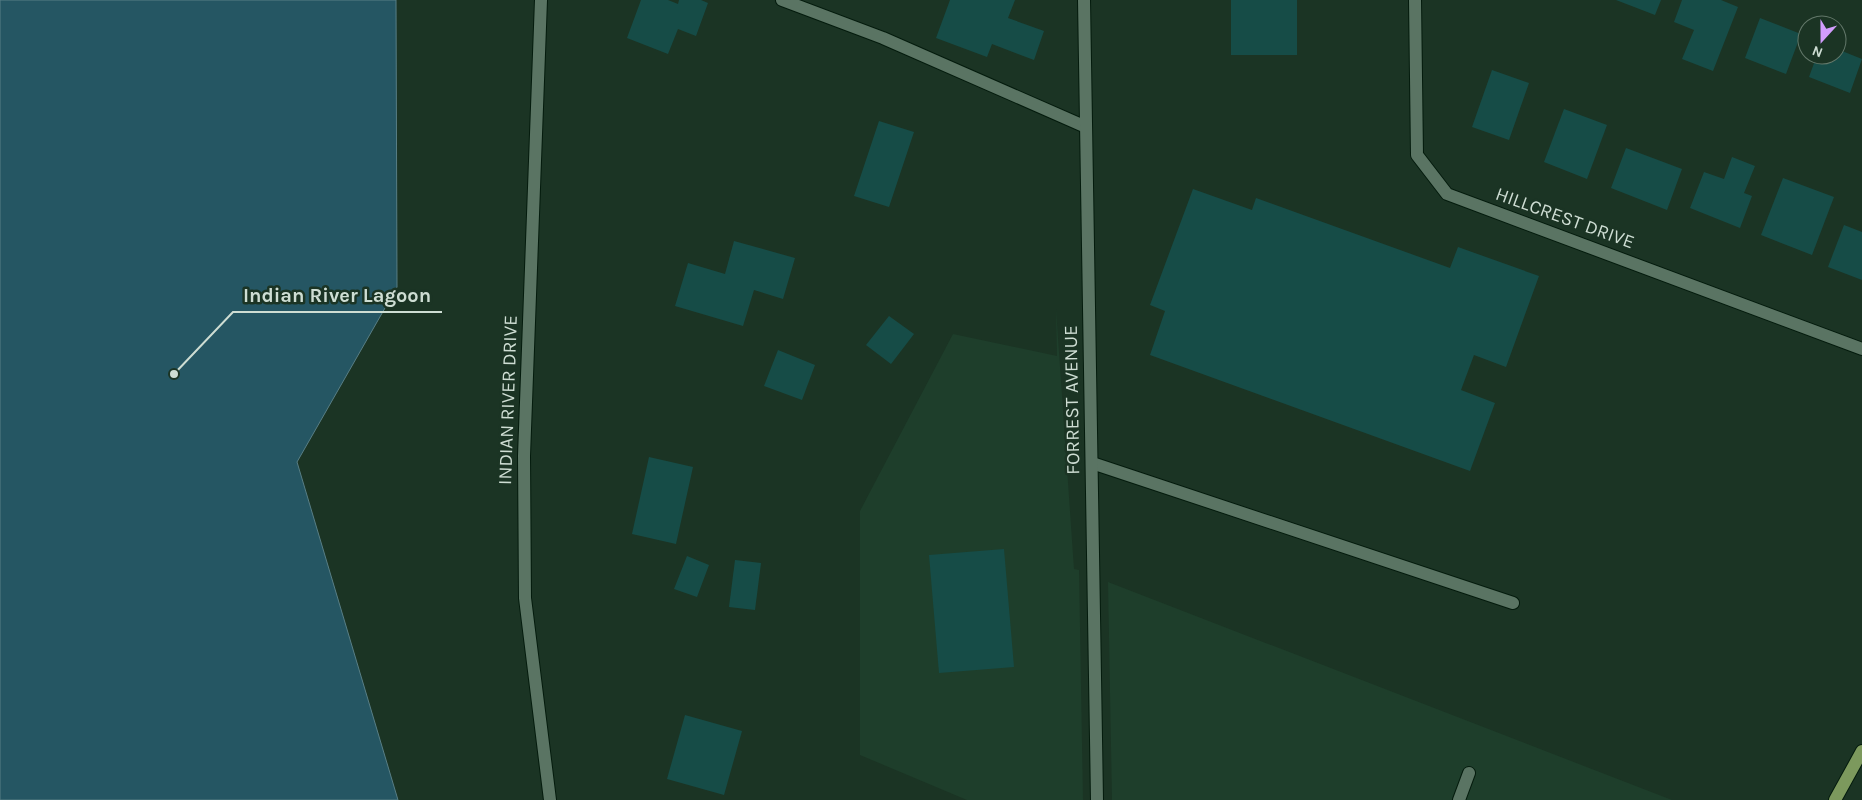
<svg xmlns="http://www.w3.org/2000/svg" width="1862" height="800" font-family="Karla,sans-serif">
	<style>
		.built { fill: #1e3e2b }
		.water { fill: #255663; stroke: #587e85 }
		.building { fill: #164c47 }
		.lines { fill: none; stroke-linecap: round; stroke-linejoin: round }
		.lane-casing { stroke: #041b0d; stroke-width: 14 }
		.street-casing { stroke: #041b0d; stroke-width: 14 }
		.secondary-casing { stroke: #041b0d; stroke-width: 14 }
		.primary-casing { stroke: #041b0d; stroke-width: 14 }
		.lane { stroke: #5a7463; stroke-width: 12 }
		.street { stroke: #5a7463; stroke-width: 12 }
		.secondary { stroke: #5a7463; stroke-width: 12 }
		.primary { stroke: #7c995d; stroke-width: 12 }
		.labels { text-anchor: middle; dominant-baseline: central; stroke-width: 5; stroke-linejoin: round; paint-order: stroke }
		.street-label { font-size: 19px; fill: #ceddd3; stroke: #1b3424 }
		.leader { fill: none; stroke: #ceddd3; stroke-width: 2 }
		.callout-dot { fill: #ceddd3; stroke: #1b3424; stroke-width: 2 }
		.callout-label { font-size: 20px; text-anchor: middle; font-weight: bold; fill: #ceddd3; stroke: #1b3424; stroke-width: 5; stroke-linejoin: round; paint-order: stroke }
	</style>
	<rect width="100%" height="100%" fill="#1b3424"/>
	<!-- built -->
	<g class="built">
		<path d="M1056,309L1074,569L1079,570L1083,800H967L860,755V511L953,334L1057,356Z"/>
		<path d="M1108,582L1672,800H1112Z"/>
	</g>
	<!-- water -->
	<path class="water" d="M0,0H396L397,287L297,462L398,800H0Z"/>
	<!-- building -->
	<g class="building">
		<path d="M641,0H668L678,4L679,0H701L708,3L696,36L678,29L668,54L627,38Z"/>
		<path d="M950,0H1015L1008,18L1044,31L1034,60L992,44L987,57L936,38Z"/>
		<rect x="1231" y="0" width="66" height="55"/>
		<path d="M1616,0H1661L1655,15Z"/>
		<path d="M1682,0H1721L1738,7L1713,71L1682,59L1694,30L1674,22Z"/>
		<path d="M1760,18L1801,34L1786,74L1745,58Z"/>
		<path d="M1837,49L1862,59L1850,93L1809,77L1817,55H1837Z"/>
		<path d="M1492,70L1529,83L1509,140L1472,127Z"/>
		<path d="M1564,109L1607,125L1587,179L1544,162Z"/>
		<path d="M879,121L914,132L889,207L854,196Z"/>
		<path d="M1626,148L1682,169L1667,210L1611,188Z"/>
		<path d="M1732,157L1755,166L1744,193L1752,196L1740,228L1690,208L1704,172L1724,179Z"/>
		<path d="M1783,178L1834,197L1812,255L1761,235Z"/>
		<path d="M1193,189L1252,210L1256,198L1450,268L1458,247L1539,276L1506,367L1474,355L1461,390L1495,403L1470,471L1150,355L1165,311L1150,305Z"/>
		<path d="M1844,225L1862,232V280L1828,267Z"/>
		<path d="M734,241L795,258L783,299L754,290L743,326L675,306L688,263L725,274Z"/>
		<path d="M889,316L914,334L891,364L866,345Z"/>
		<path d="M778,350L815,365L802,400L764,386Z"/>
		<path d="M649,457L693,467L676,544L632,534Z"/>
		<path d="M1004,549L1014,667L939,673L929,555Z"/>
		<path d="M687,556L709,565L697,597L674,589Z"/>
		<path d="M735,560L761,563L755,610L729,607Z"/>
		<path d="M685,715L742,731L724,795L667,779Z"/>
	</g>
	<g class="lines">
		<!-- lane casing -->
		<g class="lane-casing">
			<g id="lane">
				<path d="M782,0L883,38L1086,127"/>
				<path d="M1092,463L1513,603"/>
				<path d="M1459,800L1469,773"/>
			</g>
		</g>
		<!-- street casing -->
		<g class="street-casing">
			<path id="street" d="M1415,0L1417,155L1447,194L1862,349"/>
		</g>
		<!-- secondary casing -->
		<g class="secondary-casing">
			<g id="secondary">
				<path d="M541,0L524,456L525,598L550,800"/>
				<path d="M1084,0L1097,800"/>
			</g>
		</g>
		<!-- primary casing -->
		<g class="primary-casing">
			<path id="primary" d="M1835,800L1862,751"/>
		</g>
		<!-- lane -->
		<use href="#lane" class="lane"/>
		<!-- street -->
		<use href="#street" class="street"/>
		<!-- secondary -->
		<use href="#secondary" class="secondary"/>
		<!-- primary -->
		<use href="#primary" class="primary"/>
	</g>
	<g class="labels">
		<!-- street labels -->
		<g class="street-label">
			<text transform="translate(1565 218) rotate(20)">HILLCREST DRIVE</text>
			<text transform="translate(508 400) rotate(-88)">INDIAN RIVER DRIVE</text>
			<text transform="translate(1072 400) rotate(-91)">FORREST AVENUE</text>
		</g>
	</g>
	<!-- callouts -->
	<path class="leader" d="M174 374L233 312H442"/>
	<circle class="callout-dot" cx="174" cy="374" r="5"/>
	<g class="callout-label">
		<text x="337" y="302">Indian River Lagoon</text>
	</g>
	<!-- north arrow -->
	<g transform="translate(1822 40) rotate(201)"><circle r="24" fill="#1b3424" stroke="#63786a"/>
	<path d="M0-4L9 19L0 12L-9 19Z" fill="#d29dfd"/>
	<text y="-8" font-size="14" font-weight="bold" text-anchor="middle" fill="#ceddd3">N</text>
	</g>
</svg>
